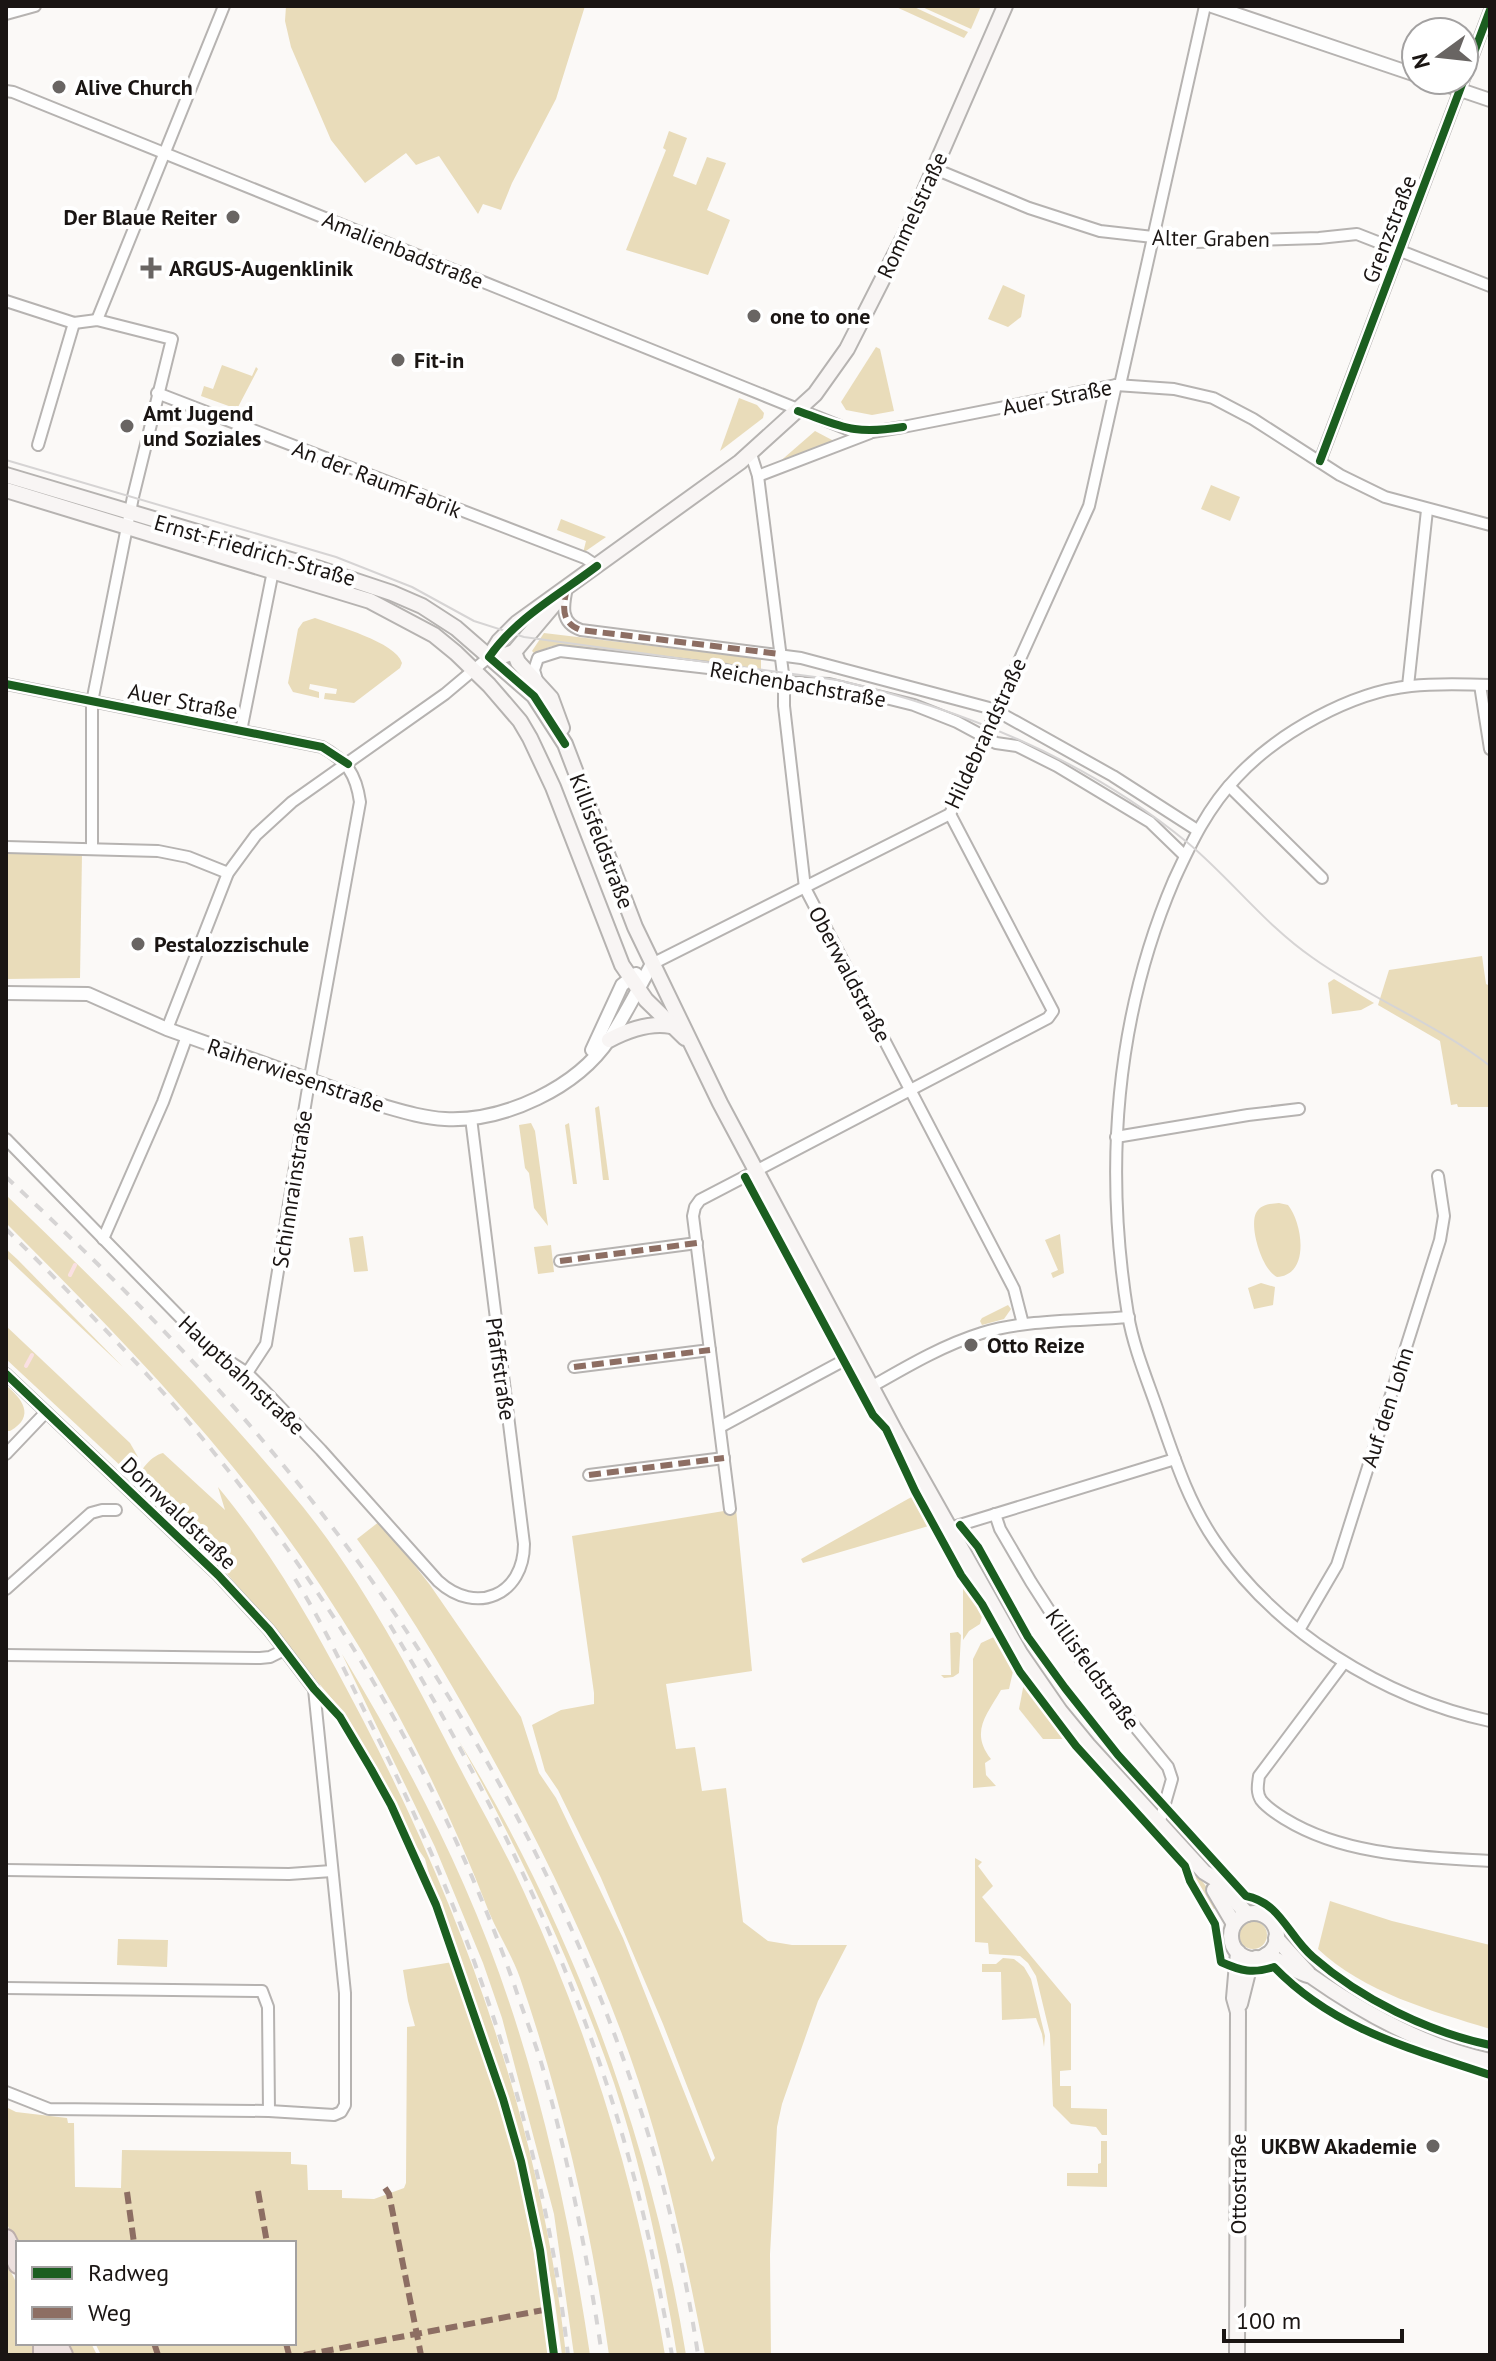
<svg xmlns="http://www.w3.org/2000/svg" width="1496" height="2361" font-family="'PT Sans',sans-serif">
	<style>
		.green { fill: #e9dcba }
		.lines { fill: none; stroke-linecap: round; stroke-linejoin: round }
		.stream { stroke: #fae0e2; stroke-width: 4 }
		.minor-casing { stroke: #b6b3b1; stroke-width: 14 }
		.tertiary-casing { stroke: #b6b3b1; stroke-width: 16 }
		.secondary-casing { stroke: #b6b3b1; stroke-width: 18 }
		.motorway-casing { stroke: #bdafac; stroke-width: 22 }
		.minor { stroke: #fefefe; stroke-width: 10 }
		.tertiary { stroke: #fefefe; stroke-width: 12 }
		.secondary { stroke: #f8f5f4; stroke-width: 14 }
		.motorway { stroke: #ece0de; stroke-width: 18 }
		.tram { stroke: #d6d4d4; stroke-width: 2 }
		.rail { stroke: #d6d4d4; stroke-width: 4; stroke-dasharray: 10 10; stroke-linecap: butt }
		.quiet { stroke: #8d6e63; stroke-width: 6; stroke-dasharray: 12 6; stroke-linecap: butt }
		.cycleway-casing { stroke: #fff; stroke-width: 13 }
		.cycleway { stroke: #1b5e20; stroke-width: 8 }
		.poi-dot { fill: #696563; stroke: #fff; stroke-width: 3 }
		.labels { text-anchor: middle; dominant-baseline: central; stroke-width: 8; stroke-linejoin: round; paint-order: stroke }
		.poi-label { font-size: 22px; font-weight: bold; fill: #1a1513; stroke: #fff; text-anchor: start }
		.street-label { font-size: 22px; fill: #1a1513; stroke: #fff }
	</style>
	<rect width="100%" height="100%" fill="#fbf9f7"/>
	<!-- green -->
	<g class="green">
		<path d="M286,6H585L556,99L512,183L501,210L483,204L478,214L439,156L416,165L406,153L365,183L331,140L291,47L285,21Z"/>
		<path d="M894,6H912L968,32L964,38Z"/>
		<path d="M920,6H981L971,29Z"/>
		<path d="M669,131L687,138L673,176L696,185L707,157L726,163L707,210L730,220L708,275L626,250L666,150L663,148Z"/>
		<path d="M1003,285L1025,295L1021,317L1008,327L988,319Z"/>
		<path d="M876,347L880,349L894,411L872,415L846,410L841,402Z"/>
		<path d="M222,365L252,376L256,367L258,369L237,409L201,396L204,386L213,389Z"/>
		<path d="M739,398L757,405L764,413L763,418L720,451Z"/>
		<path d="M815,431L832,440L833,443L777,464Z"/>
		<path d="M1211,485L1240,497L1230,521L1201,509Z"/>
		<path d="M561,519L606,537L583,553L586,541L557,530Z"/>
		<path d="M315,618C336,626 396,642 402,663L400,668L354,703L324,699L325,693L336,694L337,689L310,684L309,689L319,692V698L293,692L288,683L298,629L303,622Z"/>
		<path d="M544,633L761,659V674L730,668L552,646L534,653L532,651Z"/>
		<path d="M6,851L82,854L80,978L6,979Z"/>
		<path d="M1482,956L1486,984L1490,986V1107H1458L1457,1104L1451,1105L1440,1041L1378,1005L1389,970Z"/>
		<path d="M1334,979L1374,1003L1361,1010L1332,1014L1328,983Z"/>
		<path d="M599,1106L609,1180H603L595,1108Z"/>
		<path d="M531,1123L535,1131L548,1226L534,1208L529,1173L525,1168L519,1125Z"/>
		<path d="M569,1123L577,1184H573L565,1125Z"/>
		<path d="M6,1195C109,1294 212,1395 303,1507C367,1587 414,1679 461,1770C482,1811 505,1850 524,1892C592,2038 639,2196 665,2355H609C591,2227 562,2100 520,1978C512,1955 498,1934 489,1912C436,1775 366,1645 279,1526C198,1417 102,1319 6,1223Z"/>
		<path d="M1279,1203L1288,1205C1303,1224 1310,1275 1277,1277C1262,1270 1249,1227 1256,1213C1261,1204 1270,1204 1279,1203Z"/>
		<path d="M1060,1234L1064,1273L1053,1278L1051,1273L1058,1270L1045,1240Z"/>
		<path d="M363,1236L368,1271L354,1272L349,1238Z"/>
		<path d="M551,1245L554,1272L538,1274L534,1247Z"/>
		<path d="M6,1249L18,1260L123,1367L6,1257Z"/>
		<path d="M1261,1283L1275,1287L1273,1305L1254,1309L1248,1288Z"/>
		<path d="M1008,1305L1011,1309L1004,1319L982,1325L980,1321L982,1318Z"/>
		<path d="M6,1326L130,1443L138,1457L133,1467L124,1469L6,1359Z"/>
		<path d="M6,1385C22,1399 36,1416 10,1431H6Z"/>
		<path d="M163,1453L225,1510L218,1487C279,1561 318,1634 362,1718C466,1917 541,2130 566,2355H562L554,2296L536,2202L515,2119L433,1889L425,1859L409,1836L384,1785L342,1711L224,1570L136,1487C136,1474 150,1456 163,1453Z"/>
		<path d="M915,1495L932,1525L803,1563L801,1559Z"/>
		<path d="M736,1509L752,1671L666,1684L676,1749L695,1747L702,1791L726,1788L743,1922L768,1941L792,1945H847L818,2001L782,2104L777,2127L770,2254L771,2355H705C690,2280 675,2205 654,2131C619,2009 565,1893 505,1781C460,1698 413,1615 357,1539L380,1521L430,1585L521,1717L539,1773L556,1798L623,1938L712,2162L715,2158L663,2024L601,1878L558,1790L545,1771L532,1725L561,1710L594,1704V1693L572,1536Z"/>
		<path d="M963,1582L977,1600L983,1613L980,1624L969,1631L963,1640Z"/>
		<path d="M950,1633L958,1632L961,1635L959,1673L953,1677L944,1678L941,1675H951Z"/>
		<path d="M996,1636L1014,1667L1009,1689L1001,1690C986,1716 970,1732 991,1759L985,1763L986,1775L996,1786L973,1788V1659L981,1643Z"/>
		<path d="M342,1654C387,1729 429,1805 464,1885C530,2035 566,2194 590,2355H574L554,2214L502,2018L483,1963L435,1847Z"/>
		<path d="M1024,1683L1067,1739H1043L1019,1709Z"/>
		<path d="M459,1741C573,1928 651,2139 686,2355H677C662,2264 643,2171 614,2083C573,1964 519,1850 459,1741Z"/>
		<path d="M1168,1816L1238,1890L1234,1894L1171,1828Z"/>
		<path d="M975,1858L982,1862L978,1866L993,1886L982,1897L1071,2004V2070L1060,2071V2086H1071V2108L1107,2109V2135H1102L1096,2127L1071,2124L1053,2106L1050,2034L1036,1976L1028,1963L1020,1956L989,1954L988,1943L975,1942Z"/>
		<path d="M1193,1876L1199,1877L1221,1906L1211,1910L1194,1885Z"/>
		<path d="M1245,1900C1265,1900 1290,1921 1288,1943L1281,1939C1279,1918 1267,1907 1246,1908L1242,1902Z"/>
		<path d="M1330,1901L1392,1921L1490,1945V2029C1432,2011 1363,1992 1318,1949Z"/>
		<circle cx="1253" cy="1935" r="14"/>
		<path d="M118,1939L168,1940L167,1967L117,1965Z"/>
		<path d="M1003,1958L1014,1959L1024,1967L1031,1979L1045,2036L1044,2047L1042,2034L1036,2018L1002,2020L1001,1972H982V1964H996Z"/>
		<path d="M453,1962L494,2084L520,2171L551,2355H101L95,2343H294V2243H18V2247L6,2222V2107L16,2112L67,2118L68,2123H74L75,2187L121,2188L122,2150L291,2152V2164L307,2165L308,2190H342V2198L374,2199L404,2188L406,2183L407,2027L415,2026L408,2001L403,1970Z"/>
		<path d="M1101,2141H1107V2187L1067,2186V2173H1098V2164L1101,2163Z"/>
		<path d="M6,2262L18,2286V2343H35V2355H6Z"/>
		<path d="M64,2343H91L97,2355H70Z"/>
	</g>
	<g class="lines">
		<!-- stream -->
		<g class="stream">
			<path d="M70,1275L75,1265"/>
			<path d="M26,1366L32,1355"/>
		</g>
		<!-- minor casing -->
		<g class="minor-casing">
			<g id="minor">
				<path d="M6,14L35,6"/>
				<path d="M6,91L13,92L852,431L872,432L903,427L1116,385L1174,389L1213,398L1253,419L1340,475L1385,497L1490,525"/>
				<path d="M935,169L1029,208L1100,231L1197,242L1319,238L1357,234L1490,286"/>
				<path d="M6,301L74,323L97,320L172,339L133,497L92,702V849"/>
				<path d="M97,320L224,6"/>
				<path d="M1120,385L1205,6"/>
				<path d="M157,393L585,558L597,566"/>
				<path d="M38,445L74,323"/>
				<path d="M751,454L758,476L784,682V706L805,888L1014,1289L1023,1324"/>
				<path d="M1320,461L1490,10"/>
				<path d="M758,476L870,433"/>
				<path d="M567,588C563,606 560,623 581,630L801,658L993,709L1113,776L1197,830"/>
				<path d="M537,680L534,670L538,658L560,651L726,670L784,682L829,684L914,705L957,722L996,743L1017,746L1057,766L1150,822L1184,855"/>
				<path d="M6,684L322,747C347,761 356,774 360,802L307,1094L266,1344L247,1373"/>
				<path d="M1480,685L1490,749"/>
				<path d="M1490,685C1464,684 1437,683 1411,686C1351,692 1278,733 1237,777C1208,807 1191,843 1174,880C1115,1018 1104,1168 1128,1315C1134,1350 1149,1384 1160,1417C1175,1460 1189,1503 1215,1541C1276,1632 1384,1698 1490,1721"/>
				<path d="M1408,686L1427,510"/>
				<path d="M241,731L273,571"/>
				<path d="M1229,786L1322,878"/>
				<path d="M6,847L158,851L188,857L228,873"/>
				<path d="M652,964L950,814L1089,506L1116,385"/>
				<path d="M167,1029L228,873L256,835L292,802L445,694L489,657"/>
				<path d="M1116,1137L1248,1115L1299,1109"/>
				<path d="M6,1139L213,1351L247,1373L262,1388L321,1450L438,1581C476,1616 524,1595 524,1544L471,1118"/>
				<path d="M103,1239L163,1102L187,1036"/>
				<path d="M560,1261L697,1243"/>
				<path d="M574,1367L710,1350"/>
				<path d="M6,1374L218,1575L269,1630L314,1689L345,1993V2105L341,2112L334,2115L269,2111L49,2109L6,2092"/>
				<path d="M871,1387C906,1367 943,1345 982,1333C1029,1319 1080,1321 1129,1317"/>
				<path d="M720,1427L854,1355"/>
				<path d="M6,1454L46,1412"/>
				<path d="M589,1475L724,1458"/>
				<path d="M730,1509L693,1216L695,1207L700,1200L1048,1018L1053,1011L950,814"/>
				<path d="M995,1514L1000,1529L1031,1582L1083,1663L1168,1767L1172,1779L1159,1824"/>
				<path d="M950,1528L1175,1459"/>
				<path d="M6,1589L91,1513L102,1510H116"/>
				<path d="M1299,1630L1337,1565L1440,1240L1444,1216L1438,1176"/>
				<path d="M6,1655L260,1658L270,1657L284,1650"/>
				<path d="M1343,1664L1259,1776C1258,1784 1256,1792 1261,1800C1267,1808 1277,1814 1285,1819C1345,1856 1422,1857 1490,1861"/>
				<path d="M6,1870L289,1874L332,1871"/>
				<path d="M6,1988L262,1991L268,2007L269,2111"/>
			</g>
		</g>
		<!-- tertiary casing -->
		<g class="tertiary-casing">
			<g id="tertiary">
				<path d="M1212,6L1416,75"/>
				<path d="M1431,80L1490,100"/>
				<path d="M6,993L88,994L167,1029L380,1105C401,1111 423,1118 445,1119C504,1122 577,1088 610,1038C625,1015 638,989 652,964"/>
				<path d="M592,1050L622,985L636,974"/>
			</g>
		</g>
		<!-- secondary casing -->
		<g class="secondary-casing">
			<g id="secondary">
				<path d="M6,475L311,566L392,593L422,606L456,628L534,696L565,744L635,927L720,1103L896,1433L1020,1653L1060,1711L1088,1745L1204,1872L1217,1880L1247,1914"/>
				<path d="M6,490L370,601L434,635L456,653L489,685L520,721L530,738L553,787L622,965L646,1000L685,1038"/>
				<path d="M514,652L518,662L551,698L562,728"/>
				<path d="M487,656L499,657L514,652L557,601"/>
				<path d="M489,657L499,641L517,623L740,462L815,394L847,349L908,229L1005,6"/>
				<path d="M609,1040C628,1030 649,1022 671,1026"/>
				<path d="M1214,1890L1234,1924"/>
				<circle cx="1254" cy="1936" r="23"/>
				<path d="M1276,1938L1308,1973"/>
				<path d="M1266,1955C1282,1961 1294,1972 1311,1976C1365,2014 1425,2047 1490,2061"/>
				<path d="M1240,2004L1248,1972L1256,1958"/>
				<path d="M1237,2355L1238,2012L1234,1998L1238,1952"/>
			</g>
		</g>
		<!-- motorway casing -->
		<g class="motorway-casing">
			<g id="motorway">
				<path d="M6,2239L18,2264"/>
				<path d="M57,2343L63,2355"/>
				<path d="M43,2355V2343"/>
			</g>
		</g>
		<!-- minor -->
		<use href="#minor" class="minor"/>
		<!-- tertiary -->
		<use href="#tertiary" class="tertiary"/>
		<!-- secondary -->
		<use href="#secondary" class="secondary"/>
		<!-- motorway -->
		<use href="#motorway" class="motorway"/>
		<!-- tram -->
		<path class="tram" d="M6,460L336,557L412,587L474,621L524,637L837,680C963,709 1087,760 1188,843C1231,879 1266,926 1313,958C1369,998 1435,1023 1490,1066"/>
		<!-- rail -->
		<g class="rail">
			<path d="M6,1177C98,1262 188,1351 269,1448C482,1701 650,2026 698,2355"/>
			<path d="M6,1229C78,1301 151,1374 215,1454C345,1613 447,1794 515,1987C525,2018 538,2048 546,2080C571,2171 588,2262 602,2355"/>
			<path d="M295,1579C323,1623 345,1672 368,1718C470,1919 543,2131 568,2355"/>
			<path d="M390,1625C491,1794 580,1975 631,2166C648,2228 660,2291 672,2355"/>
		</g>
		<!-- quiet -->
		<g class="quiet">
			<path d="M567,588C563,606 560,623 581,630L780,654"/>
			<path d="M560,1261L697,1243"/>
			<path d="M574,1367L710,1350"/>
			<path d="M589,1475L724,1458"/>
			<path d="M385,2188L389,2194L421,2355"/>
			<path d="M258,2191L267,2243"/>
			<path d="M127,2192L134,2243"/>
			<path d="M154,2343L158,2355"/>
			<path d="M286,2343L289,2355"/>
			<path d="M304,2355L549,2309"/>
		</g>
		<!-- cycleway casing -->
		<g class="cycleway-casing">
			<g id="cycleway">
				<path d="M798,411C843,427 853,435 903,427"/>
				<path d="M1320,461L1490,10"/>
				<path d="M6,684L322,747L348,764"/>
				<path d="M565,744L534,696L489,657C517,617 559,595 597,566"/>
				<path d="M745,1177L873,1415L886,1429L915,1491L961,1575L982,1604L1020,1672L1076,1746L1185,1866L1190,1881L1215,1924L1221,1962C1241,1971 1253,1974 1274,1967C1335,2030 1410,2048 1490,2075"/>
				<path d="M6,1374L218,1575L269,1630L314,1689L340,1717L371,1769L391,1805L436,1905L503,2099L521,2161L540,2250L554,2355"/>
				<path d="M960,1525L978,1547L1028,1637L1065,1688L1118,1755L1246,1896C1281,1903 1288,1936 1313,1957C1361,1999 1428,2032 1490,2045"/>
			</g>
		</g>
		<!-- cycleway -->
		<use href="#cycleway" class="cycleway"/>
	</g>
	<!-- markers -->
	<g class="poi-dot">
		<circle cx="59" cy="87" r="8"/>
		<circle cx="233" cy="217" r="8"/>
		<path d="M147 256h8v8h8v8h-8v8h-8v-8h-8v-8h8z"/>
		<circle cx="754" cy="316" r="8"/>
		<circle cx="398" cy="360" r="8"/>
		<circle cx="127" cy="426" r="8"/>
		<circle cx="138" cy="944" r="8"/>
		<circle cx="971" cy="1345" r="8"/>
		<circle cx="1433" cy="2146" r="8"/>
	</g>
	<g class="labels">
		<!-- poi labels -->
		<g class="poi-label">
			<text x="75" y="87">Alive Church</text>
			<text x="217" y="217" text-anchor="end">Der Blaue Reiter</text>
			<text x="169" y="268">ARGUS-Augenklinik</text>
			<text x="770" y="316">one to one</text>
			<text x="414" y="360">Fit-in</text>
			<text x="143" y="413">Amt Jugend<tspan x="143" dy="25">und Soziales</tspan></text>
			<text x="154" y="944">Pestalozzischule</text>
			<text x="987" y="1345">Otto Reize</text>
			<text x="1417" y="2146" text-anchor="end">UKBW Akademie</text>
		</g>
		<!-- street labels -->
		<g class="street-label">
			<text transform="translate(912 215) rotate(-65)">Rommelstraße</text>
			<text transform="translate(1389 229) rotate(-69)">Grenzstraße</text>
			<text transform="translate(1211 238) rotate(1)">Alter Graben</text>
			<text transform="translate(403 250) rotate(22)">Amalienbadstraße</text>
			<text transform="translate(1057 397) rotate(-11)">Auer Straße</text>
			<text transform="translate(377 479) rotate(21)">An der RaumFabrik</text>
			<text transform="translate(255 550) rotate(16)">Ernst-Friedrich-Straße</text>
			<text transform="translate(798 684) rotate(10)">Reichenbachstraße</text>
			<text transform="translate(183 701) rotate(11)">Auer Straße</text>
			<text transform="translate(985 733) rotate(-65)">Hildebrandstraße</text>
			<text transform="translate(602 841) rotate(69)">Killisfeldstraße</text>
			<text transform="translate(850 974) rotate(62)">Oberwaldstraße</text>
			<text transform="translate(296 1075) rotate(19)">Raiherwiesenstraße</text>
			<text transform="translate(292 1189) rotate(-81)">Schinnrainstraße</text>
			<text transform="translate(501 1369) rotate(82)">Pfaffstraße</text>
			<text transform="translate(242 1375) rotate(43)">Hauptbahnstraße</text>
			<text transform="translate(1387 1407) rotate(-72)">Auf den Lohn</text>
			<text transform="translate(179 1513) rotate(44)">Dornwaldstraße</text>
			<text transform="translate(1093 1669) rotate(54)">Killisfeldstraße</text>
			<text transform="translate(1238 2184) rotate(-90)">Ottostraße</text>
		</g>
	</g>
	<!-- border -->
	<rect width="1496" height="2361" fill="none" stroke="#1a1513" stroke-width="16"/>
	<!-- legend -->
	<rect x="16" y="2241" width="280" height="104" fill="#ffffff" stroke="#a3a1a1" stroke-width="2"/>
	<rect x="32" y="2267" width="40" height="12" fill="#1b5e20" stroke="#a3a1a1" stroke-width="2"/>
	<text x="88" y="2281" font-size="24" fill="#1a1513">Radweg</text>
	<rect x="32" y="2307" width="40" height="12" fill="#8d6e63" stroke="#a3a1a1" stroke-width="2"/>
	<text x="88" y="2321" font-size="24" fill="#1a1513">Weg</text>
	<!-- north arrow -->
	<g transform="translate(1440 56) rotate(255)"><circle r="38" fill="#ffffff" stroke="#a3a1a1" stroke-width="2"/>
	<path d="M0-6L14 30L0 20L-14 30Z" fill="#696563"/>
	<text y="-12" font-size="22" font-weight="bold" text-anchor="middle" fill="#1a1513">N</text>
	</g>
	<!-- scale -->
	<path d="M1224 2329v12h178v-12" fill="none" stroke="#1a1513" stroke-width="4"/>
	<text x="1236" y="2329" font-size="24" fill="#1a1513" stroke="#ffffff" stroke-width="6" paint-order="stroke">100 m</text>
</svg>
